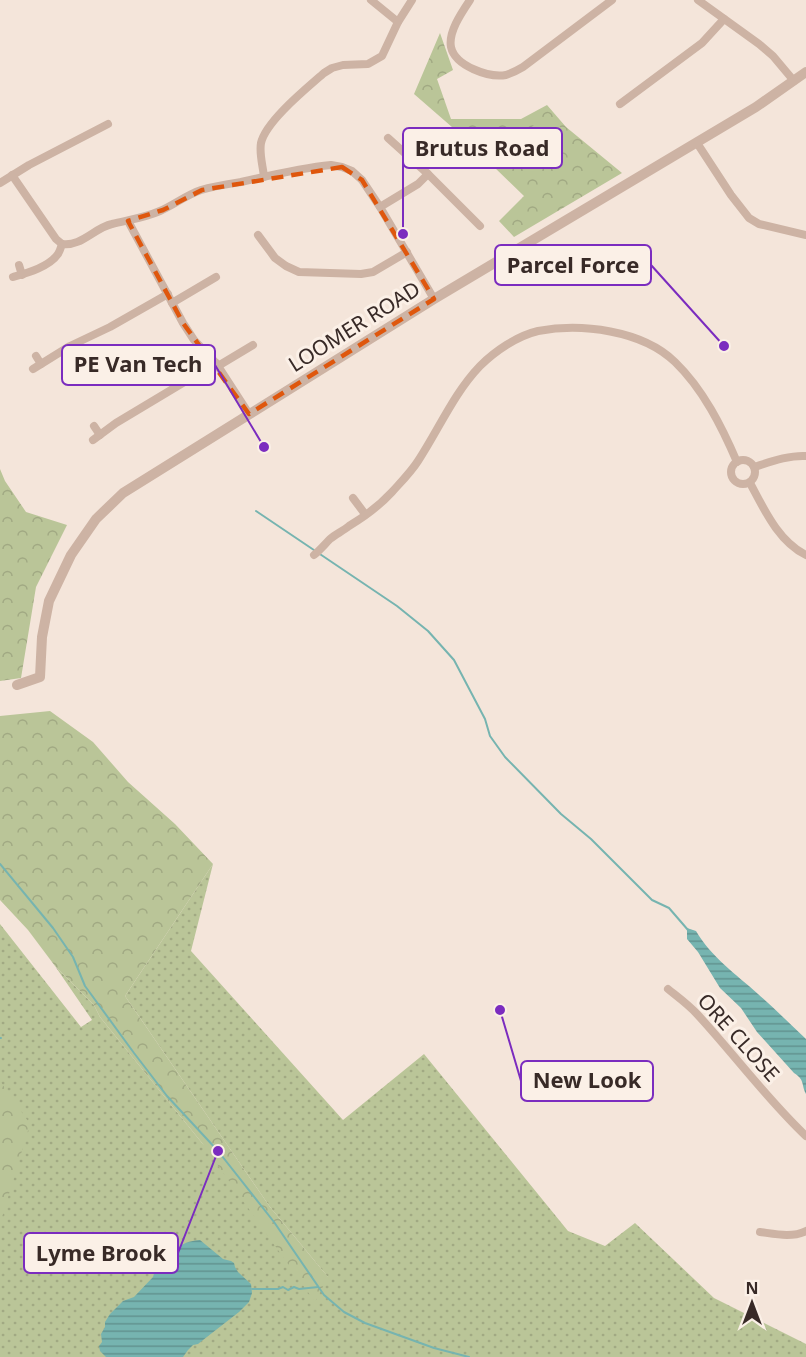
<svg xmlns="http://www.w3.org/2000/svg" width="806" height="1357" font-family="'Noto Sans',sans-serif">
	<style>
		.grass { fill: url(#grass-dots) }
		.forest { fill: url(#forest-crowns) }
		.pitch { fill: #bac598 }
		.water { fill: url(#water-rules) }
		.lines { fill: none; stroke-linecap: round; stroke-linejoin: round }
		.stream { stroke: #76b4b0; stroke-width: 2 }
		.minor { stroke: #cdb3a4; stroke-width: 8 }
		.tertiary { stroke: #cdb3a4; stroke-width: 10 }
		.marked { fill: none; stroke: #df570d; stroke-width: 4.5; stroke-dasharray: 12 8; stroke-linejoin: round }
		.labels { text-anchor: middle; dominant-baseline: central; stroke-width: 6; stroke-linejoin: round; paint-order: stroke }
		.street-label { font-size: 21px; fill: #382a27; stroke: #fbf0e7 }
		.leader { fill: none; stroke: #7b2cbf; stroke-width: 2 }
		.callout-dot { fill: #7b2cbf; stroke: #fbf0e7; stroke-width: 2 }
		.callout { fill: #fbf0e7; stroke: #7b2cbf; stroke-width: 2 }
		.callout-label { font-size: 22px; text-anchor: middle; font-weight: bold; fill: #382a27 }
	</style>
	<defs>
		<pattern id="grass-dots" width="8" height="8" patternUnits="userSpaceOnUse" patternTransform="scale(1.5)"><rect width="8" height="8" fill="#bac598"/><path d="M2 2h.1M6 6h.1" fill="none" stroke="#a1a983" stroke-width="1.8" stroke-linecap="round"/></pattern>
		<pattern id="forest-crowns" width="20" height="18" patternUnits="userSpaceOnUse" patternTransform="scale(1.5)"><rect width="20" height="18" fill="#bac598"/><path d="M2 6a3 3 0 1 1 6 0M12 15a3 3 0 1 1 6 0" fill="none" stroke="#a1a983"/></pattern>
		<pattern id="water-rules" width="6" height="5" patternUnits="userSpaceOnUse" patternTransform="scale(1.5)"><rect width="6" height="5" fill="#76b4b0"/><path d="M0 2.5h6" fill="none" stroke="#62938f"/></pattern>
	</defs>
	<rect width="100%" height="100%" fill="#f4e5da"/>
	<!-- grass -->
	<path class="grass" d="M213,864L191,951L343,1120L424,1054L568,1231L605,1246L635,1223L714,1298L806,1344V1357H0V924L81,1027L92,1020L55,966L94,1005L100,1017L202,1143L328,1277L270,1207L125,996Z"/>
	<!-- forest -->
	<g class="forest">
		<path d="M440,33L453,70L437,79L451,119H521L547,105L566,127L622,173L514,237L499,221L524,196L460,134L414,94Z"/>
		<path d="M0,469L5,481L26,512L67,525L36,587L21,678L0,681Z"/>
		<path d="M50,711L93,742L128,782L175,824L213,864L125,996L270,1207L328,1277L315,1302L202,1143L100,1017L94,1005L55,966L28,930L0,900V716Z"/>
		<path d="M0,1081L30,1124L0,1224Z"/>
	</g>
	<!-- pitch -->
	<path class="pitch" d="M548,113L562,129L540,148L526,132Z"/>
	<!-- water -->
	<g class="water">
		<path d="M687,928L696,931C711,957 736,974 758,994C774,1008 790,1024 806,1039V1094C801,1084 805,1080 794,1073L757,1032L741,1008L720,988L698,952L687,939Z"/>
		<path d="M200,1240L223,1259L231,1261L234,1263L235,1267L238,1272L251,1284L252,1293L249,1302L239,1312L203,1340L198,1344L193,1345L188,1350L183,1357H106L100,1351L99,1346L102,1342L101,1334L105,1327V1322L110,1314L123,1301L134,1297L153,1277L155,1270L160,1265L172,1260C175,1245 187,1241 200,1240Z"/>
	</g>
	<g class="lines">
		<!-- stream -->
		<g class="stream">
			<path d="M256,511L397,606L428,631L454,660L485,719L490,736L505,757L561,814L591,839L652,900L669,908L688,930"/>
			<path d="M0,864L53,928L73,957L85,986L134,1053L167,1096L218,1151L274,1222L324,1295L344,1312L365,1323L434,1348L469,1357"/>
			<path d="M0,1038H1"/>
			<path d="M252,1289H278L283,1287L288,1290L294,1287L299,1289L318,1287"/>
		</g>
		<!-- minor -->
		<g class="minor">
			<path d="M371,0L398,22"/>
			<path d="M470,0C462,12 448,32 451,47C455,66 489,78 506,75C512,73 518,70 523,67L612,0"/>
			<path d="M698,0L759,44L773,56L794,81"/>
			<path d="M620,104L702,43L724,19"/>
			<path d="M388,138L428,174L480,226"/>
			<path d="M697,143L731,195L749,218L759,224L806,235"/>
			<path d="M12,175L56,239L62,244"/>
			<path d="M264,177C263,166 259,154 261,143C266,121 307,88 324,73L332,68L343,65L368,64L382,56L398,22L412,0"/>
			<path d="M0,183L29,165L108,124"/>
			<path d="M380,207L418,184L428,174"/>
			<path d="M128,221L183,323L194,340L216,363L249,414"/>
			<path d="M258,235L275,258L286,266L299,272L361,274L373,272L407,252"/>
			<path d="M19,265L22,275"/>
			<path d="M13,277C27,273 49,267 58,254C60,251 61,247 62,244C81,247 94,228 112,224C128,220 144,218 160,211C174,205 186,195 201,190C214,186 228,184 241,182C271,175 301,168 331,165L342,167L352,171L362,180L380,207L434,299"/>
			<path d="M172,303L216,277"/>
			<path d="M36,356L41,364"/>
			<path d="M218,366L253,345"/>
			<path d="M33,369L70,346L110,327L168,294"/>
			<path d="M94,426L100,435"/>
			<path d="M93,440L116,423L216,363"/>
			<circle cx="743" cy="472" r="12"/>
			<path d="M754,467C770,462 789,455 806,456"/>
			<path d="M750,483C764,509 778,541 806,555"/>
			<path d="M353,498L365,514"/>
			<path d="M314,555C320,550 325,544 330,539C336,534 343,531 349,526C364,517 380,505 392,492C401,482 411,472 418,461C439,429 454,393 480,366C495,351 517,336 538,331C581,323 642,330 675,362C703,389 722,427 737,462"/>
			<path d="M668,989C678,997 689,1005 697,1014C734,1054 766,1098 806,1136"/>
			<path d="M760,1232C775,1234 792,1238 806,1231"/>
		</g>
		<!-- tertiary -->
		<path class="tertiary" d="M17,685L40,677L42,637L49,601L71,555L96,519L123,493L434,299L756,107L806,72"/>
	</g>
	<!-- marked area -->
	<path class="marked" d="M342,167L362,180L434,299L249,414L183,323L128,221L163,210L202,190Z"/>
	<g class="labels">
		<!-- street labels -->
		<g class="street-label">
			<text transform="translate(354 326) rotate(-32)">LOOMER ROAD</text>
			<text transform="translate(739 1037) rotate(48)">ORE CLOSE</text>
		</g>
	</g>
	<!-- callouts -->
	<path class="leader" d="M403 234L403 148M724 346L651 265M264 447L215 365M500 1010L521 1081M218 1151L178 1253"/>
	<g class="callout-dot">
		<circle cx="403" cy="234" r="6"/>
		<circle cx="724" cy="346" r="6"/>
		<circle cx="264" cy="447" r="6"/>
		<circle cx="500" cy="1010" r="6"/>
		<circle cx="218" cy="1151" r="6"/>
	</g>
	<g class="callout">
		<rect x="403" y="128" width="159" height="40" rx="6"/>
		<rect x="495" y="245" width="156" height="40" rx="6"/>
		<rect x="62" y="345" width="153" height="40" rx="6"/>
		<rect x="521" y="1061" width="132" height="40" rx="6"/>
		<rect x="24" y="1233" width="154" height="40" rx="6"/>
	</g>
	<g class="callout-label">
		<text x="482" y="156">Brutus Road</text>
		<text x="573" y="273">Parcel Force</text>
		<text x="138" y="372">PE Van Tech</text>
		<text x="587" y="1088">New Look</text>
		<text x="101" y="1261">Lyme Brook</text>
	</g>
	<!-- north arrow -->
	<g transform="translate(752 1303)" stroke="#fbf0e7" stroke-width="4.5" paint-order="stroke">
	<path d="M0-4.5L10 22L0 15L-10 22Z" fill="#382a27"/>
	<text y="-9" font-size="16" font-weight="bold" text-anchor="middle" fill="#382a27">N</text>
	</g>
</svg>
